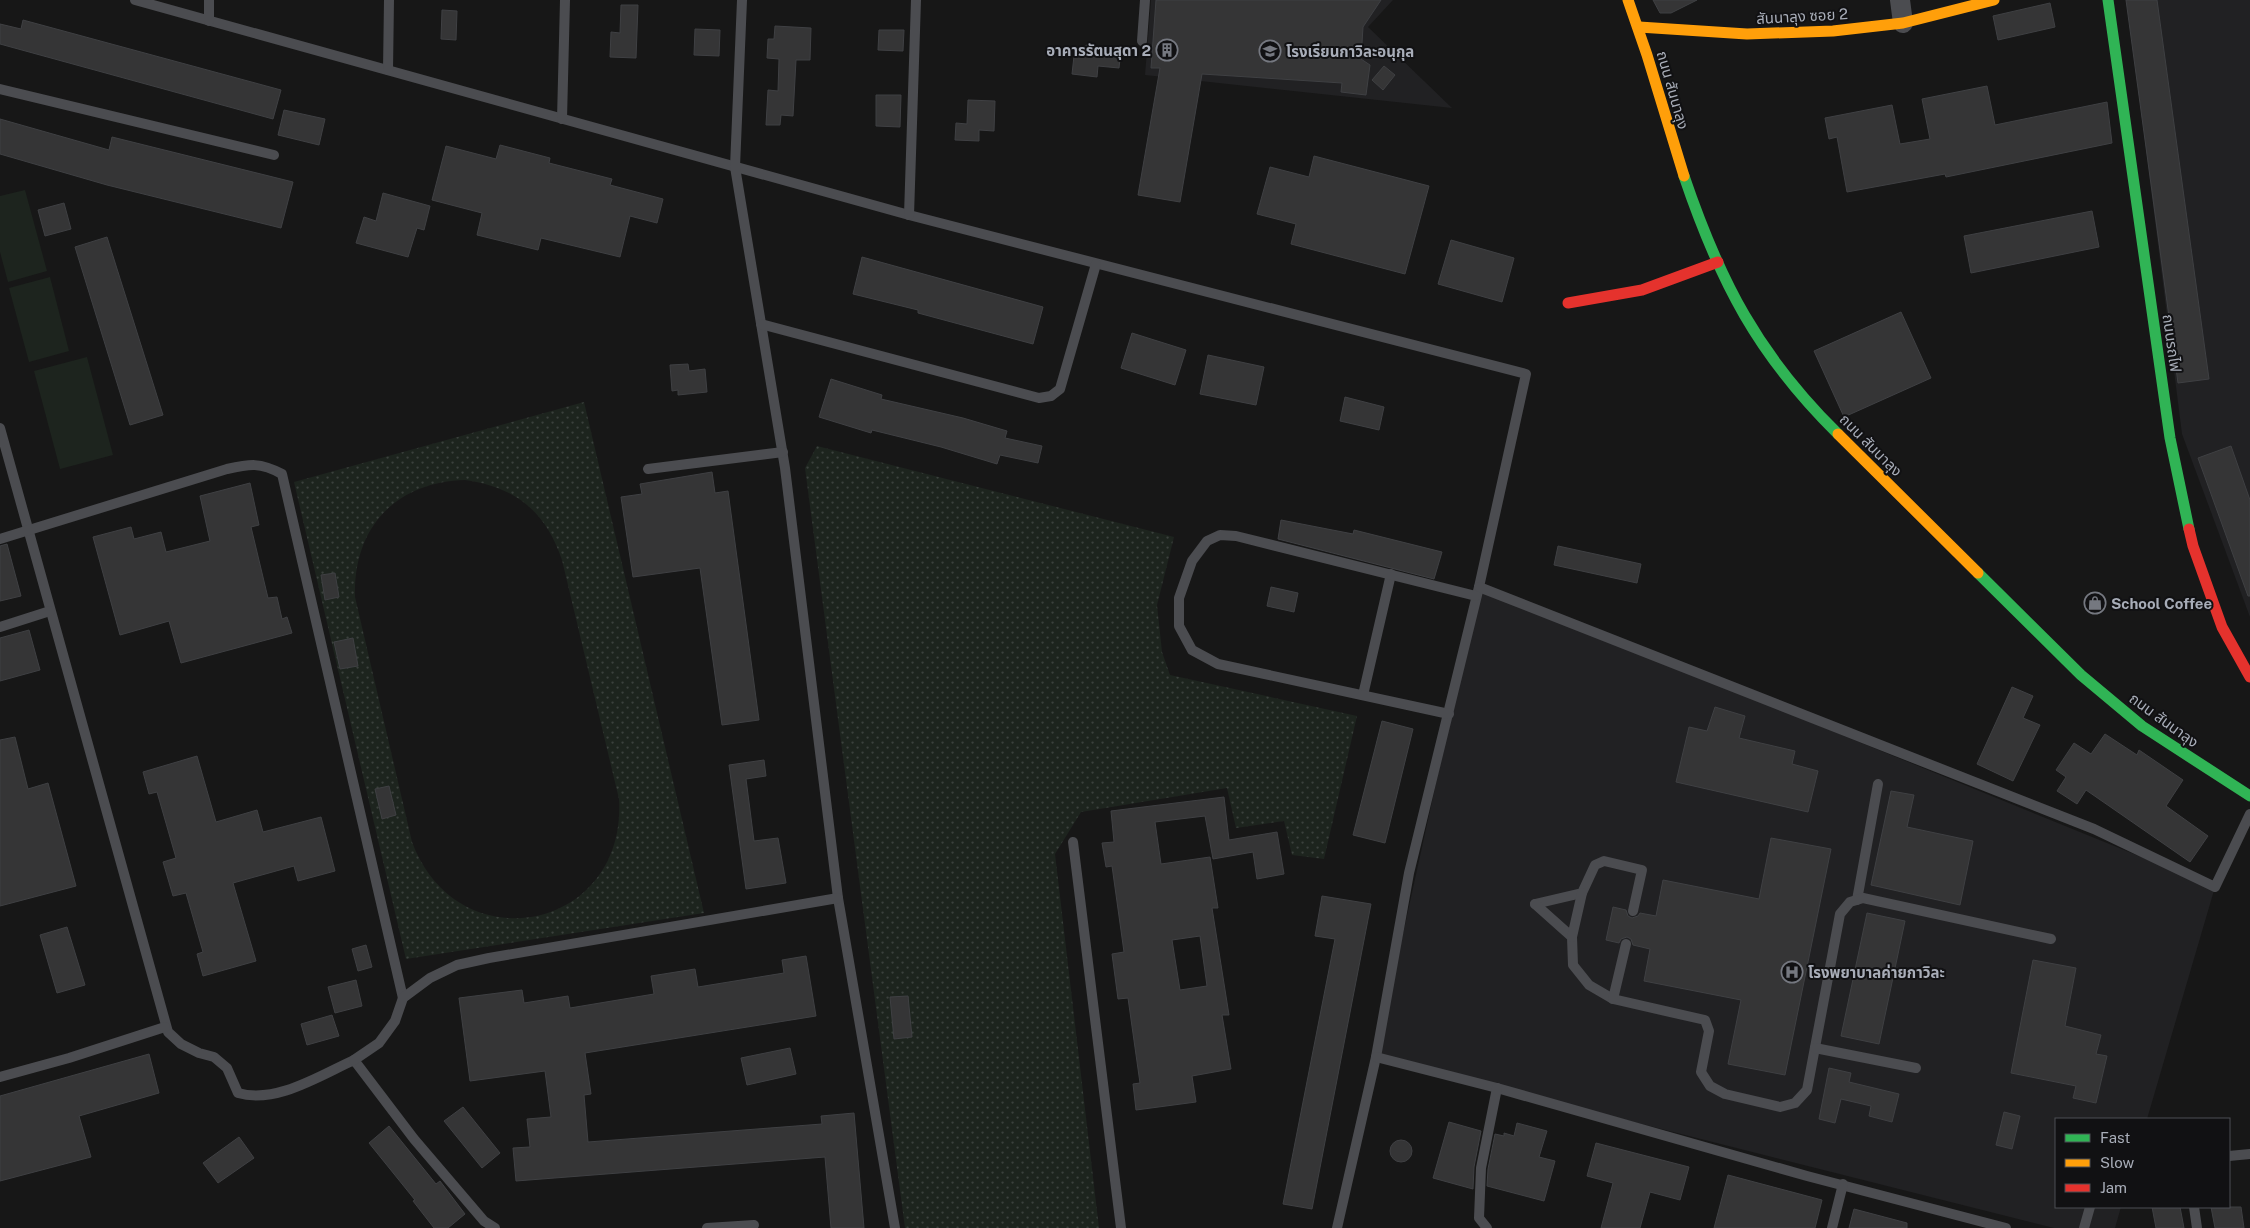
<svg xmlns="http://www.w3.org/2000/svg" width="2250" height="1228" font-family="'Public Sans','Noto Sans Thai',sans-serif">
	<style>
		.built { fill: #212123 }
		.grass { fill: url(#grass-dots); fill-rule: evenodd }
		.pitch { fill: #1d241e }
		.building { fill: #353536; stroke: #3f4043; fill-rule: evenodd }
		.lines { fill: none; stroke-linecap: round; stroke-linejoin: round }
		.lane { stroke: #4b4c50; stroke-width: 10 }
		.street { stroke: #4b4c50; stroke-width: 20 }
		.fast { stroke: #30b455; stroke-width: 11 }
		.slow { stroke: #ff9f0a; stroke-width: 11 }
		.jam { stroke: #e5322d; stroke-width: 11 }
		.labels { text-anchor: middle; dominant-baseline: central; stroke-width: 4; stroke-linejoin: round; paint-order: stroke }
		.street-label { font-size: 15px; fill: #a8adb8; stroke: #111113 }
		.poi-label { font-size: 15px; font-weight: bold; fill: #a8adb8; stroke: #111113; text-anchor: start }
	</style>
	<defs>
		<pattern id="grass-dots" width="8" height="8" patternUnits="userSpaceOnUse" patternTransform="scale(1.25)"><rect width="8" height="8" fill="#1d241e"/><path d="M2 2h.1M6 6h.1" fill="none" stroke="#3b413d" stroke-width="1.8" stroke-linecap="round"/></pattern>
	</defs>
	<rect width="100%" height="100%" fill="#171717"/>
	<!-- built -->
	<g class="built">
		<path d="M1151,0H1393L1368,27L1452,108L1145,75Z"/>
		<path d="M2127,0H2250V617L2182,434Z"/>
		<path d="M1479,587L2215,887L2147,1119H2056V1207H2121L2115,1228H2054L1376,1057Z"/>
	</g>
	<!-- grass -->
	<g class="grass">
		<path d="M584,402L704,913L406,959L294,482ZM465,480C516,487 546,512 562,560L619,799C627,931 458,965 412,842L355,597C353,527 396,482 465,480Z"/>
		<path d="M817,446L1174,537L1157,605L1162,652L1170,675L1357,716L1324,859L1292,855L1284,821L1236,828L1227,788L1081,812L1055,854L1099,1228H905L805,468Z"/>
	</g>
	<!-- pitch -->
	<g class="pitch">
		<path d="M25,190L47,271L8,282L0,252V196Z"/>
		<path d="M50,277L69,351L29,362L9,288Z"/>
		<path d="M87,357L113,455L60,469L34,371Z"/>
	</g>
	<!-- building -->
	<g class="building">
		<path d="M1156,0H1381L1363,27L1361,59L1370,65L1366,95L1341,92L1342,83L1202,74L1180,202L1138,195L1160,68H1151Z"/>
		<path d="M1653,0H1697L1671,13H1660Z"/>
		<path d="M2126,0H2157L2209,379L2178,383Z"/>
		<path d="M2050,3L2055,27L1998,40L1993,16Z"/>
		<path d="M621,5H638L636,58L610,57L611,32L620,33Z"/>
		<path d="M442,10L457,11L456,40L441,39Z"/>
		<path d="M23,20L281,90L273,119L0,44V24L21,29Z"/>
		<path d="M775,26L811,28L810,60H796L793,116L781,115L780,125H766L768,90L778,91L779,59L767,58L768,39H774Z"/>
		<path d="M695,29L720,30L719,56L694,55Z"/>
		<path d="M879,30H904L903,51L878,50Z"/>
		<path d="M1086,45L1121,50L1119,68L1098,66L1097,77L1072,74L1075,47L1086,48Z"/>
		<path d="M1384,66L1395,75L1383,90L1372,80Z"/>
		<path d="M1987,86L1995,125L2107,102L2112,143L1946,177L1945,174L1847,192L1837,137L1829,139L1825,118L1892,105L1900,144L1930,139L1922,99Z"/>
		<path d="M876,95H901L900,127L876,126Z"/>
		<path d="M968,100L995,101L994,131L979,130V141L955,140L956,123L967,124Z"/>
		<path d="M284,110L325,119L319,145L278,135Z"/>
		<path d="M0,119L109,150L112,137L293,182L281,228L107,185L0,154Z"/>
		<path d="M500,145L550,158L549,163L612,179L610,185L663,199L657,223L630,216L620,257L541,238L538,250L477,235L482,213L432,200L446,146L496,159Z"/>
		<path d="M1314,156L1429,186L1405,274L1291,244L1296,224L1257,214L1270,167L1309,177Z"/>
		<path d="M383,193L430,206L424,230L417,228L408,257L356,243L364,217L376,221Z"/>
		<path d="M64,203L71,229L45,236L38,210Z"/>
		<path d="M2092,211L2099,247L1971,273L1964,236Z"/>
		<path d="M107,237L163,415L130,425L75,247Z"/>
		<path d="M1451,240L1514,258L1502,302L1438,284Z"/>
		<path d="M862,257L1043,307L1033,344L918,313V310L853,294Z"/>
		<path d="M1901,312L1931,378L1844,417L1814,351Z"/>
		<path d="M1132,333L1186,350L1175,385L1121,368Z"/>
		<path d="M1208,355L1264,367L1256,405L1200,394Z"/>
		<path d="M688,364L689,371L705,369L707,392L678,395V390L672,391L670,365Z"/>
		<path d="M831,379L882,395L881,399L963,418L1007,431L1005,438L1042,446L1038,463L1000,455L997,464L941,447L872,430L871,433L819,417Z"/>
		<path d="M1345,397L1384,407L1379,430L1340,421Z"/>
		<path d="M2231,446L2250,500V596H2248L2198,458Z"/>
		<path d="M712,472L715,493L728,491L759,720L722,725L700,568L633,577L621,497L642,494L640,484Z"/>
		<path d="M250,483L259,525L251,527L268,598L277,597L282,619L287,617L292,633L181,663L169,621L120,635L93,537L131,527L134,539L161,532L166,552L210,541L200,496Z"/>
		<path d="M1281,520L1353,534L1354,530L1442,552L1434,579L1278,539Z"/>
		<path d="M7,544L21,596L0,601V546Z"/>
		<path d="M1558,546L1641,564L1637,583L1554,565Z"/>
		<path d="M335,573L339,597L325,600L321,575Z"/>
		<path d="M1271,587L1298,593L1294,612L1267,606Z"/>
		<path d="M29,630L40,670L0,681V638Z"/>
		<path d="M353,638L358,666L340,669L334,642Z"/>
		<path d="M2012,687L2033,696L2023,718L2040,725L2013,781L1977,764Z"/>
		<path d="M1715,707L1745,716L1739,738L1795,751L1792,764L1818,771L1808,812L1676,782L1689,727L1707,731Z"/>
		<path d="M1382,721L1413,729L1385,843L1353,835Z"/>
		<path d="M2105,734L2137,755L2139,750L2183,780L2166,806L2208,836L2190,862L2086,790L2077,804L2057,791L2066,777L2056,770L2074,743L2091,754Z"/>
		<path d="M15,737L28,789L48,783L76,886L0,906V740Z"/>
		<path d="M197,756L216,822L257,810L263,832L321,817L335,871L298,881L294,866L233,883L256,961L203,976L197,954L203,952L186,893L173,896L163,862L176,858L157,792L149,794L143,772Z"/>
		<path d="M764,760L766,776L746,779L754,841L778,838L786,883L746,889L729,765Z"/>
		<path d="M389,786L396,815L382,819L375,789Z"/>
		<path d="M1891,791L1914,795L1907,827L1973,841L1960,905L1871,885Z"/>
		<path d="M1224,797L1229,840L1277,832L1284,874L1257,879L1253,852L1213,859L1205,816L1155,822L1161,864L1210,857L1218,908H1212L1229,1015H1222L1231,1069L1192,1076L1196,1102L1136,1110L1133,1084L1140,1083L1128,998L1118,999L1112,954L1124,952L1112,866L1106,867L1102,843L1114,842L1111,811ZM1200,936L1207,986L1180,990L1172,940Z"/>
		<path d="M1771,838L1831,849L1785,1075L1728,1064L1741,1000L1644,981L1650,949L1633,945L1631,939L1627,937L1621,939L1619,943L1606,940L1613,907L1626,910L1628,916L1632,918L1638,916L1640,913L1656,916L1663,880L1759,899Z"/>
		<path d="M1322,896L1371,904L1312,1209L1283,1204L1335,939L1315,936Z"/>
		<path d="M1867,913L1905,921L1879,1044L1841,1036Z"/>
		<path d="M67,927L85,985L57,993L40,935Z"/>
		<path d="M366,945L372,967L358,971L352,949Z"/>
		<path d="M806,956L816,1016L585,1053L591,1094L584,1095L588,1142L822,1124L821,1116L854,1113L864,1228H831L825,1157L516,1181L513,1148L530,1147L527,1119L551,1117L545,1071L470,1081L459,998L522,990L524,1003L568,996L570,1008L654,994L651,976L695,969L698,987L784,973L782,960Z"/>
		<path d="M2033,960L2076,968L2065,1026L2101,1035L2096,1054L2107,1056L2096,1103L2073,1098L2076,1086L2011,1073Z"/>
		<path d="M356,980L362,1006L335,1013L328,987Z"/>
		<path d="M908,996L912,1037L894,1039L890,997Z"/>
		<path d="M332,1015L339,1036L307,1045L301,1024Z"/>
		<path d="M790,1048L796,1074L747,1085L741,1058Z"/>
		<path d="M149,1054L159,1093L79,1116L91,1157L0,1181V1096Z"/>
		<path d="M1829,1068L1851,1073L1849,1082L1899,1094L1892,1122L1869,1116L1871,1106L1841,1099L1835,1123L1819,1119Z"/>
		<path d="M463,1107L500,1153L482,1168L444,1121Z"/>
		<path d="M2004,1112L2020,1116L2012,1149L1996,1145Z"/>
		<path d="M1449,1122L1481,1131L1474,1167L1473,1189L1433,1178Z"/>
		<path d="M1517,1123L1547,1131L1539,1157L1555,1161L1544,1201L1487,1186L1488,1169L1495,1134L1504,1136V1133L1514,1136Z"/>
		<path d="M389,1126L436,1184L440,1181L465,1214L448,1228H434L413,1201L415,1200L369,1143Z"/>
		<path d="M239,1137L254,1158L218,1183L203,1163Z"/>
		<circle cx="1401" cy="1151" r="11"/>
		<path d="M1596,1143L1689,1167L1680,1200L1650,1192L1640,1228H1601L1613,1183L1587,1176Z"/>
		<path d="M1728,1175L1822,1200L1815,1228H1714Z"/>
		<path d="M2152,1207H2180L2184,1228H2156Z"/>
		<path d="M2211,1207H2241L2244,1228H2215Z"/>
		<path d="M1854,1209L1907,1223V1228H1849Z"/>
	</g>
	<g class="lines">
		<!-- lane -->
		<g class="lane">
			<path d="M135,0L909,215L1526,374L1479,587L1409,873L1376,1057L1337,1228"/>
			<path d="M742,0L735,167L785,468L838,898L895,1228"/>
			<path d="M209,21V0"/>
			<path d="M1142,41L1145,0"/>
			<path d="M388,70L389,0"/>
			<path d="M0,89L274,155"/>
			<path d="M562,119L565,0"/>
			<path d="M909,215L916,0"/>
			<path d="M761,324L1039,398L1051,396L1060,389L1096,264"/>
			<path d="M0,428L168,1032L181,1044L199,1053L214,1057L227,1068L238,1093C276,1104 319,1076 354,1060L414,1139L484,1221L495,1228"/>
			<path d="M648,469L783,452"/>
			<path d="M0,539L227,469C250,464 260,462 282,474L403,998"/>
			<path d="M1479,587L2094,829L2215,887L2250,814"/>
			<path d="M0,627L50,611"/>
			<path d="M1363,695L1391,574"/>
			<path d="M1449,714L1218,664L1192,650L1179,626V598L1192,561L1207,541L1220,535L1236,536L1476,596"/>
			<path d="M1073,842L1121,1228"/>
			<path d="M1857,900L1878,784"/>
			<path d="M1535,904L1582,893L1595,865L1604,861L1642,870L1633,911"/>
			<path d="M1535,904L1572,937L1573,965L1589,985L1613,999"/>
			<path d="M1572,937L1582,893"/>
			<path d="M1626,944L1613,999L1705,1020L1709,1031L1701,1072L1710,1086L1725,1094L1780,1107L1795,1103L1807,1090L1840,914L1850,902L1863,898L2051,939"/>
			<path d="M1815,1048L1916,1068"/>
			<path d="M1376,1057L1497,1088L1807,1176L2006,1228"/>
			<path d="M354,1060L379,1043L395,1021L403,998L430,978L457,965L489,958L838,898"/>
			<path d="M0,1077L69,1058L165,1027"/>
			<path d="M2229,1156L2250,1154"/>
			<path d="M2194,1207L2197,1228"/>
			<path d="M707,1228L754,1225"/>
			<path d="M1487,1228L1479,1218L1481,1168L1497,1088"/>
			<path d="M1832,1228L1843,1184"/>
			<path d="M2084,1228L2090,1207"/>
		</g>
		<!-- street -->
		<path class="street" d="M1900,0L1903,23"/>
		<!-- fast -->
		<g class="fast">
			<path d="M2108,0L2170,438L2189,529"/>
			<path d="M1684,176C1720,282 1758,355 1838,434"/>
			<path d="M1978,573L2081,675L2142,726L2250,796"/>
		</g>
		<!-- slow -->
		<g class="slow">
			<path d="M1628,0L1647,55L1684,176"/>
			<path d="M1639,27L1747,34L1833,31L1903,23L1994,0"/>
			<path d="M1838,434L1978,573"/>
		</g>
		<!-- jam -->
		<g class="jam">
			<path d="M1568,303L1642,290L1718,262"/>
			<path d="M2189,529L2193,546L2222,627L2250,677"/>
		</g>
	</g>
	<!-- icons -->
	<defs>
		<g id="building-ring" transform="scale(1.125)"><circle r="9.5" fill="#111113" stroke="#757880" stroke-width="1.5"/><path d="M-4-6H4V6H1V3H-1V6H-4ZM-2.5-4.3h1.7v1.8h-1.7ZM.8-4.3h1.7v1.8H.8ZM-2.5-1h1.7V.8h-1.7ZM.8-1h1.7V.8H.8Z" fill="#757880"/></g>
		<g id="school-ring" transform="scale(1.125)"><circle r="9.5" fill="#111113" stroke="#757880" stroke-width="1.5"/><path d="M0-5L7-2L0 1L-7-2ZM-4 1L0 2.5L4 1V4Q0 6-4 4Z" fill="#757880"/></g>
		<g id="shop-ring" transform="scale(1.125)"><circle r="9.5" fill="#111113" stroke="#757880" stroke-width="1.5"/><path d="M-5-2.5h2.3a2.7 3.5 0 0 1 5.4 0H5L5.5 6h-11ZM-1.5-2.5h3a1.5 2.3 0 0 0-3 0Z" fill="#757880"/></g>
		<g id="hospital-ring" transform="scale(1.125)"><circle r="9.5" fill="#111113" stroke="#757880" stroke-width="1.5"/><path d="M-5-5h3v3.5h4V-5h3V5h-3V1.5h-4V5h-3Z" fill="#757880"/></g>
	</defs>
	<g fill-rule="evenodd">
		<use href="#building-ring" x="1167" y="50"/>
		<use href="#school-ring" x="1270" y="51"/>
		<use href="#shop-ring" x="2095" y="603"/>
		<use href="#hospital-ring" x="1792" y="972"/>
	</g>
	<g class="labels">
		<!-- street labels -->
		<g class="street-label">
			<text transform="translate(1802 16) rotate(-3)">สันนาลุง ซอย 2</text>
			<text transform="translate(1673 90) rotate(74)">ถนน สันนาลุง</text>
			<text transform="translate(2172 343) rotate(82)">ถนนรถไฟ</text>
			<text transform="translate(1871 445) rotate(45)">ถนน สันนาลุง</text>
			<text transform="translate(2164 720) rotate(36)">ถนน สันนาลุง</text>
		</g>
		<!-- poi labels -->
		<g class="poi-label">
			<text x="1151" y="50" text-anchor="end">อาคารรัตนสุดา 2</text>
			<text x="1286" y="51">โรงเรียนกาวิละอนุกุล</text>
			<text x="2111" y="603">School Coffee</text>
			<text x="1808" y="972">โรงพยาบาลค่ายกาวิละ</text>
		</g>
	</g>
	<!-- legend -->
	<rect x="2055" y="1118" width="175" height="90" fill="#111113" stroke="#4d4f55"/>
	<rect x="2065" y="1134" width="25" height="8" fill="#30b455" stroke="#4d4f55"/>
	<text x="2100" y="1143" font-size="15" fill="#a8adb8">Fast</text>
	<rect x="2065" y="1159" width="25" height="8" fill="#ff9f0a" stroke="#4d4f55"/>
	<text x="2100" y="1168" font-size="15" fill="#a8adb8">Slow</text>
	<rect x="2065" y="1184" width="25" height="8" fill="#e5322d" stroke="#4d4f55"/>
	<text x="2100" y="1193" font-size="15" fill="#a8adb8">Jam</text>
</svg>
